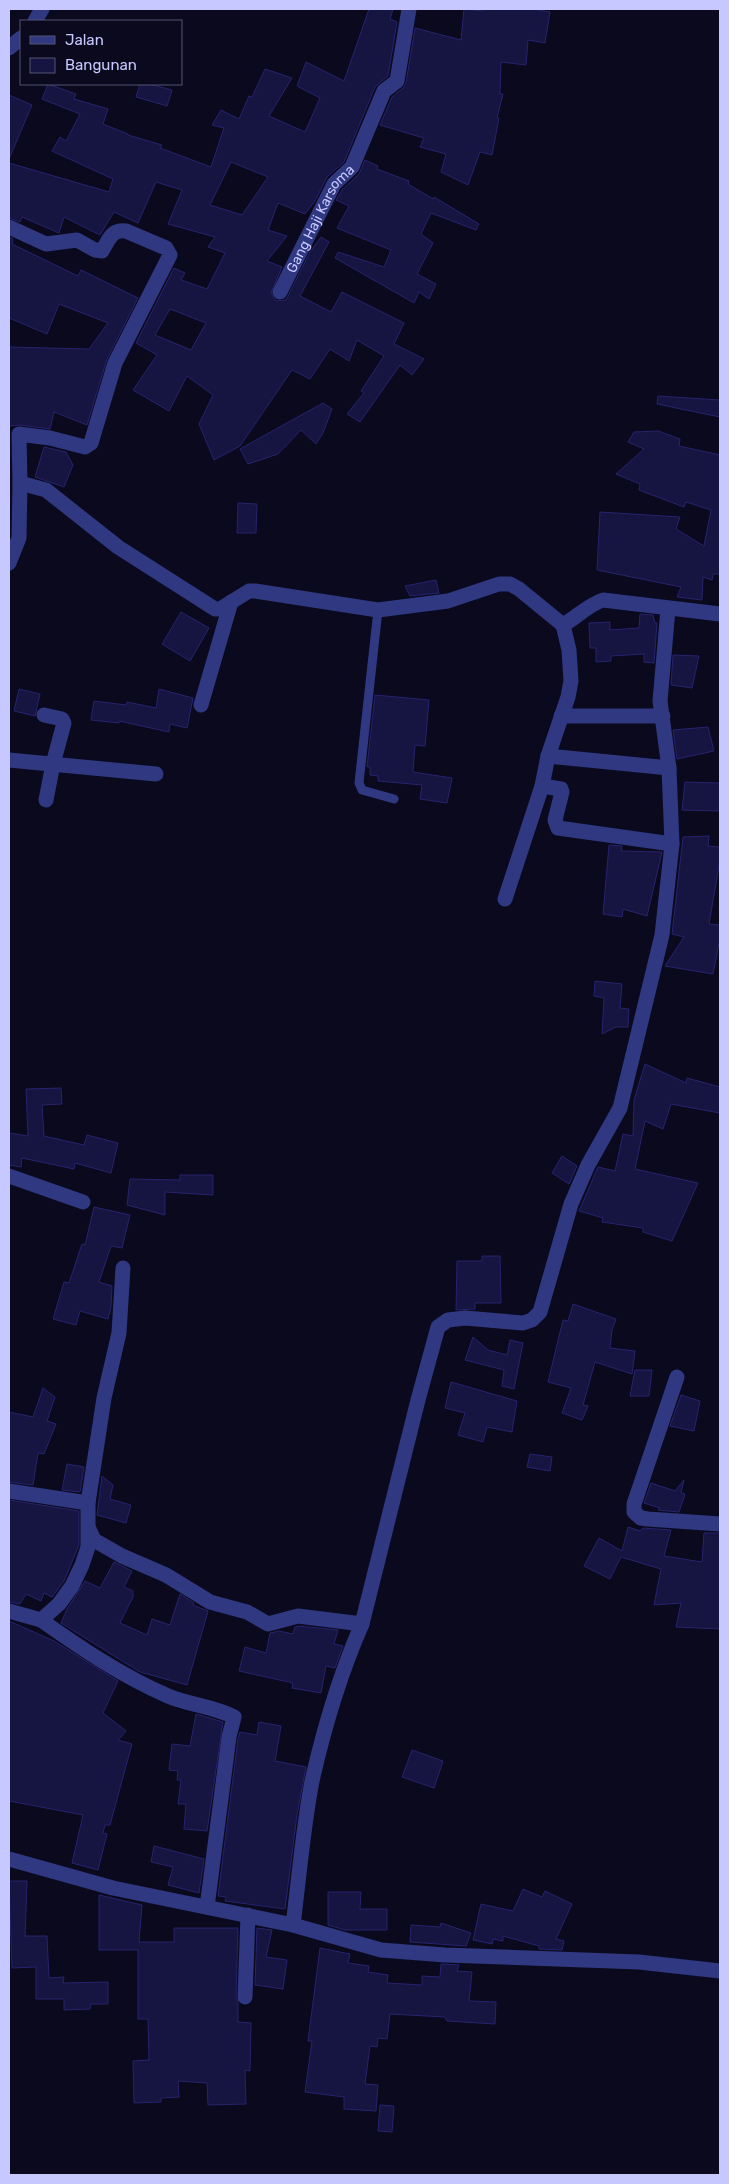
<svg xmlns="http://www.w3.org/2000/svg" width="729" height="2184" font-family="Rubik,sans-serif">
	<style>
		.building { fill: #161440; stroke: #27236e; fill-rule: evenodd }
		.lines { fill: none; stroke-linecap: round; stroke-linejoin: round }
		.lane { stroke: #2f3881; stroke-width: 9 }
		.street { stroke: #2f3881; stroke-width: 15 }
		.labels { text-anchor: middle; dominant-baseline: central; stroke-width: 4; stroke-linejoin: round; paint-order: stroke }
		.street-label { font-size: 14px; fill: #c6c8ff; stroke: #0a091d }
	</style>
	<rect width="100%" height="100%" fill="#0a091d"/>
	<!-- building -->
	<g class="building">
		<path d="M369,9H393L390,19L397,22L388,76L375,87L344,162L327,177L315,201L305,214L278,203L268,230L287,236L267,261L282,267L271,293L276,301L286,300L310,252L321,237L329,242L300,296L331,312L342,292L404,323L394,344L424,359L412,375L400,365L360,422L347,414L364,393L361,391L384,356L357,340L349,361L330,349L310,379L292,370L240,446L214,460L199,424L213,395L187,376L169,411L133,390L157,355L136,343L174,268L185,273L181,280L207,289L225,253L208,247L215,237L168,224L182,190L156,182L138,223L114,212L100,235L64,217L59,233L22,217L20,222L9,218V163L109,192L113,179L52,151L60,137L66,141L80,114L42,99L48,84L76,94L74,99L108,109L103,124L128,134V135L162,145L160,148L211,167L224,128L212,125L221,110L239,119L249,96L252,97L265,69L292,78L269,116L305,132L320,98L297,86L306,62L344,81ZM231,162L268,177L242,215L210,205ZM170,309L206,323L191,350L155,335Z"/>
		<path d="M464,9L483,11V9H532L550,12L545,43L528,40L526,65L501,62L500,94H503L497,118H499L492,155L480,152L468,185L441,172L446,154L420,147L424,138L380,125L392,97L403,88L406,83L415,28L461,40Z"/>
		<path d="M140,84H149L172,90L167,106L136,97Z"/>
		<path d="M9,95L32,105L9,159Z"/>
		<path d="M365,160L378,166L377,169L409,181L408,184L433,199L434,197L479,224L476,230L431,213L421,234L433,243L417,274L436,284L429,299L419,292L414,303L335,258L338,252L384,267L391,250L337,228L349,206L336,200L342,190L359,174Z"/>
		<path d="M9,237L13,239L12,244L78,276L81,270L138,298L107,359L87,425L54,412L50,429L20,425L9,426V347L89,349L108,323L59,304L47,334L9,318Z"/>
		<path d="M658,396L720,400V417L657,404Z"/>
		<path d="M323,403L332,409L323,433L316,444L301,430L278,454L248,464L240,449Z"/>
		<path d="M658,431L680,439L679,446L720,455V574H713L712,580L703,577L702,600L677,597L681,587L597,570L600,512L680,517L676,529L704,546L711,510L686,502L684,507L639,490L640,484L616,474L644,449L628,442L634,432Z"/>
		<path d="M44,447L66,452L73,465L64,487L35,477Z"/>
		<path d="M238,503L257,504L256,533H237Z"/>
		<path d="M436,580L439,593L410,596L405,586Z"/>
		<path d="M181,612L209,628L190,661L162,644Z"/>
		<path d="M640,614L653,615L655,623H657L654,663L644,662V654L611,656V661L596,662V648H590L589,623L610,622V630L639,628Z"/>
		<path d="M673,655L699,656L692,688L671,685Z"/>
		<path d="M19,689L40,694L35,716L14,711Z"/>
		<path d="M159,689L193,698L187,728L170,724L169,732L119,721V723L91,720L94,701L126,705L127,702L156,708Z"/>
		<path d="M375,695L429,700L425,746L415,745L413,772L452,778L447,803L420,799L422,785L378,781V776L370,775V767H367Z"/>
		<path d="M708,727L714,751L677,759L673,730Z"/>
		<path d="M685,782L720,783V811L682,810Z"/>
		<path d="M709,836L708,846L720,847V860L709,924L720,925V943H719L713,974L665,966L684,937L672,934L683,837Z"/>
		<path d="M609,845L622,846L621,851L662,852L647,916L623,909L622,917L603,914Z"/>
		<path d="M595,981L622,984L620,1008L629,1009L628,1027H616L602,1034L604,998L594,996Z"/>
		<path d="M645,1064L686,1083L687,1078L720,1087V1113L671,1104L663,1129L645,1121L635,1169L698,1183L672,1241L643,1232V1228L602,1222L603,1218L579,1211L598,1167L615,1171L623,1134L633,1136L634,1100Z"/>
		<path d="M61,1088L62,1104L42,1105L44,1136L84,1145L87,1135L118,1143L111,1173L75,1163L74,1169L22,1158L21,1167L9,1165V1133L28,1136L26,1089Z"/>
		<path d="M562,1156L577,1166L569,1184L552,1173Z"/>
		<path d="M180,1175H213V1195L165,1192V1215L127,1205L130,1179L180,1180Z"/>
		<path d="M94,1207L130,1215L122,1248L111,1246L99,1282L112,1286L111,1307L108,1319L80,1311L76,1325L53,1319L64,1282L69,1283L82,1244L85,1245Z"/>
		<path d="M482,1256H500L501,1303H475V1309L456,1310L457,1261H482Z"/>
		<path d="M573,1304L616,1319L612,1330L610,1348L635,1351L632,1374L595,1362L583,1405L588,1406L582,1420L562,1413L571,1388L548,1382L563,1320L568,1321Z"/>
		<path d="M473,1337L488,1350L507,1355L510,1340L523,1343L514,1389L502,1386L504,1370L465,1360Z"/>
		<path d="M635,1370H652L649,1396H630Z"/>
		<path d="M451,1382L517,1401L512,1432L487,1427L483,1442L458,1435L465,1413L445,1408Z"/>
		<path d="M43,1388L55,1397L47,1421L56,1424L44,1454L38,1453L33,1485L9,1482V1412L33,1417Z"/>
		<path d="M681,1395L700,1401L694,1431L670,1426Z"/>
		<path d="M530,1454L552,1457L550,1471L527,1467Z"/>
		<path d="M67,1464L84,1467L80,1492L62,1490Z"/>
		<path d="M102,1476L113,1485L110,1499L131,1505L126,1523L97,1515Z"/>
		<path d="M684,1480L681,1493L685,1494L679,1512L658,1510L660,1508L644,1503L651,1483L675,1491Z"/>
		<path d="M9,1500L79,1511V1545L64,1581L52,1597L44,1593L41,1601L26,1594L20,1604L9,1602Z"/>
		<path d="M628,1527L640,1531L643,1528L671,1530L664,1556L702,1562L704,1533H720V1629L676,1627L681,1603L654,1605L661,1569L621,1557L610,1579L584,1566L599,1538L622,1551Z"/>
		<path d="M114,1562L132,1571L124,1587L133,1591V1597L120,1623L147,1635L152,1619L170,1625L180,1594L194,1603L193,1605L208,1611L187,1685L140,1672L61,1623L67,1609L85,1581L100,1588Z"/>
		<path d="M9,1621L54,1641L118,1681L103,1713L126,1731L118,1740L132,1744L110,1825H105L103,1833L107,1834L98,1870L72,1863L83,1815L9,1801Z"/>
		<path d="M299,1626L338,1630L334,1644L343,1646L335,1668L326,1666L321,1693L292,1688L293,1683L239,1671L245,1647L266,1653L270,1633L279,1631L293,1634L295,1627Z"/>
		<path d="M196,1714L223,1722L207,1831L184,1829L186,1804H178L181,1780H177L178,1771L169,1770L172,1744L190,1746Z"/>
		<path d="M259,1722L281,1726L275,1761L306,1767L297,1815L285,1909L225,1901L226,1897L218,1896L238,1739L240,1732L257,1735Z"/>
		<path d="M412,1750L443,1761L434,1788L402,1777Z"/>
		<path d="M154,1846L204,1859L199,1893L168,1885L173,1867L151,1862Z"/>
		<path d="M9,1881H27L25,1936H47L49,1978L64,1977L63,1983L108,1982V2004H91L90,2009L64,2010V1999H36V1967L12,1968Z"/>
		<path d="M523,1889L542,1897L545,1891L572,1904L556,1939L564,1941L562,1950L539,1949V1946L503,1936V1941L493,1939L492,1944L473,1940L481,1904L513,1911Z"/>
		<path d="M328,1892H361L360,1909H387V1930H345L328,1925Z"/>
		<path d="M99,1895L142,1905L139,1942H174V1928H238L236,1997L238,2002V2022L251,2023L250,2071L245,2070L246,2104L208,2105L207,2083L178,2081L179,2097L161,2098V2102L134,2103L133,2061L149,2060L148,2019H138V1950H99Z"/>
		<path d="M441,1923L471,1933L466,1946L410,1942L411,1925L440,1927Z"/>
		<path d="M257,1928L272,1930L266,1957L287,1960L283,1989L255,1985Z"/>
		<path d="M320,1948L350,1954L348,1963L369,1966L368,1972L388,1975L387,1983L422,1985V1976L440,1977L441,1964L459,1965L457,1971L472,1972L469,2001L496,2002L495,2024L447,2021L445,2017L390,2014L387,2039L378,2038L377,2047L370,2046L365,2084L378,2085L376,2111L344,2109V2097L305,2092L312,2041H308Z"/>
		<path d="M380,2105L394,2106L392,2132L378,2131Z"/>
	</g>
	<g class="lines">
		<!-- lane -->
		<path class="lane" d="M378,610L359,783L362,790L394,799"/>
		<!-- street -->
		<g class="street">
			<path d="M35,21L42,9"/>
			<path d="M9,48L21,38"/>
			<path d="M9,227L46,244L77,240L95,250L102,251C109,240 111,229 126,231L166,248L170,255L115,363L91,443L85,447L50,438L19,434L20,483L46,490L118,547L215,609H220L249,591H255L378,610L448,601L499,584H510L519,589L563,625C577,617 588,605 603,600L720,614"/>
			<path id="s1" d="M280,292L334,184L352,167L384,91L397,81L409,9"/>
			<path d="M9,563L19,538L20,483"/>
			<path d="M201,705L231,602"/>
			<path d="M44,715L62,719L64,723L53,764L46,800"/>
			<path d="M561,716H663"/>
			<path d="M548,756L669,768"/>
			<path d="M9,760L156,774"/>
			<path d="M542,786L561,789L562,792L555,820L558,828L672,844"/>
			<path d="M505,899L542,786L548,756L568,697L571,681L569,650L563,625"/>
			<path d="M9,1176L83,1202"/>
			<path d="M677,1377L634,1504V1512L641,1518L648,1519L720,1524"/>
			<path d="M9,1491L88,1503"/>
			<path d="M89,1529L94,1540L122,1556L166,1575L210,1602L247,1612L268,1624L298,1616L362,1624"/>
			<path d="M9,1611L41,1620L59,1604L72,1586L82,1565L88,1547V1503L104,1398L119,1333L123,1268"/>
			<path d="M41,1620C82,1649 122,1676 168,1696C189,1705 213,1706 234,1717L229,1737L207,1907"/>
			<path d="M9,1859L113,1888L293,1925L381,1950L445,1955L639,1962L720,1971"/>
			<path d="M293,1925C299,1878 303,1828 312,1781C324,1728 340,1674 362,1624L418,1400L438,1327L448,1320L465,1318L523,1323L532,1320L540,1312L571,1204L588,1165L620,1108L662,935L672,844L669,768L660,701L668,609"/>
			<path d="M245,1997L248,1915"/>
		</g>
	</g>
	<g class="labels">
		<!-- street labels -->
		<g class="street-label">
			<text stroke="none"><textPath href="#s1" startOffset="84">Gang Haji Karsoma</textPath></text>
		</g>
	</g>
	<!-- border -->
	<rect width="729" height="2184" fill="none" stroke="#c6c8ff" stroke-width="20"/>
	<!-- legend -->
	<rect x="20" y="20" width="162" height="65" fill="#0a091d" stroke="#555577"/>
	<rect x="30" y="36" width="25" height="8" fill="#2f3881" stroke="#555577"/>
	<text x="65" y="45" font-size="15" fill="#c6c8ff">Jalan</text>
	<rect x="30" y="58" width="25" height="15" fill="#161440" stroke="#555577"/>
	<text x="65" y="70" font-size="15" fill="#c6c8ff">Bangunan</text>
</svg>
